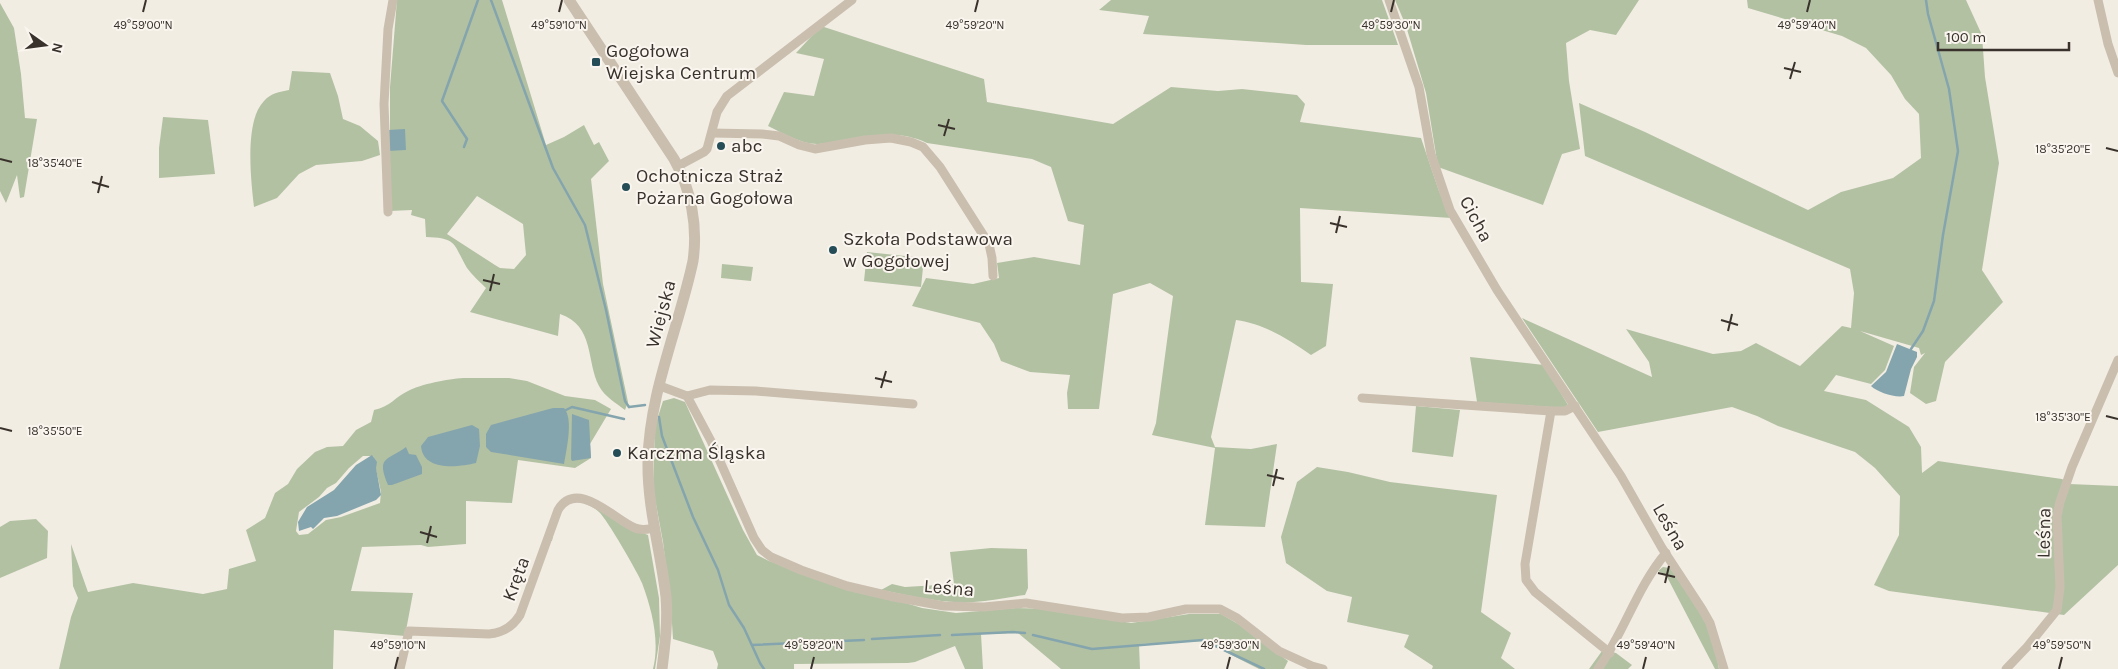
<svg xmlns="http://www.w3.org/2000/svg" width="2118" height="669" font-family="Karla,sans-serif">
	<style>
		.green { fill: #b3c1a3; fill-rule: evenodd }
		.water { fill: #84a5ad }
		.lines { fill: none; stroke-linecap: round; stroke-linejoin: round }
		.stream { stroke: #84a5ad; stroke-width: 2.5 }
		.minor { stroke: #cabfaf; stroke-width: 9 }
		.tertiary { stroke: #cabfaf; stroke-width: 11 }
		.ticks { fill: none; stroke: #39322c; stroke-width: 2 }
		.poi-dot { fill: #254d58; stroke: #faf6ef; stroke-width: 2 }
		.labels { text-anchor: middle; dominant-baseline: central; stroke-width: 4; stroke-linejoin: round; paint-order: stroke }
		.poi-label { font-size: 19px; fill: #39322c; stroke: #faf6ef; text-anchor: start }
		.street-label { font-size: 19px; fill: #39322c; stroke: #faf6ef }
		.ticks-label { font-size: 12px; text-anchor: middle; fill: #39322c; stroke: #faf6ef; stroke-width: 4; stroke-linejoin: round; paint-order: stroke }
	</style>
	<rect width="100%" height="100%" fill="#f2ede3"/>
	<!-- green -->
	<g class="green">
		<path d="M397,0H502L546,145L564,137L584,125L594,145L599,142L609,161L591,179L603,284L628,402L625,410C616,403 605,397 599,386C586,361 595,326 560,314L558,336L470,312L486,288C480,282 472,275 467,268C453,244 458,238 426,237L425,219L411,215L412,210L390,211V87ZM477,196L523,224L526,255L514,269L500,268L495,265L447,234Z"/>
		<path d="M1111,0H1382L1398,45H1306L1143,34L1149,16L1099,10Z"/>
		<path d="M1395,0H1639L1616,35L1590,30L1566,43L1569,81L1580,149L1562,154L1543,205L1438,167L1426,93L1406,26Z"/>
		<path d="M1747,0H1966L1982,35L1985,77L1999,163L1982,270L2003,302L1945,362L1936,401L1926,404L1910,393L1914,367L1925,353L1921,355L1919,348L1860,331L1894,346L1885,370L1871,384L1836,375L1824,391L1866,400L1909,427L1921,447L1922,473L1938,461L2062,479L2069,484L2118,486V565L2064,615L1889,591L1874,585L1899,535L1900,496L1875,468L1855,452L1778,426L1757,416L1732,407L1598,432L1522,318L1652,377L1649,362L1626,329L1713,354L1741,351L1756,343L1800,366L1842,326L1851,328L1854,293L1850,269L1585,156L1579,103L1645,132L1808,210L1841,192L1893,178L1921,158L1919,114L1905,99L1891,75L1866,48L1842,36L1748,8Z"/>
		<path d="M0,3L14,28L21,74L25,118L37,119L24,197L20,198L17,175L6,203L0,191Z"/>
		<path d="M821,26L984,79L987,102L1113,124L1171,87L1218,91L1242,89L1297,95L1305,104L1300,122L1421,138L1439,191L1451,218L1300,208L1301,282L1333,284L1326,346L1311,355C1287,339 1265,324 1236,320L1211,437L1215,447L1251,449L1277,444L1265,527L1205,525L1215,448L1152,435L1156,423L1173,296L1150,283L1113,294L1099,409H1068L1067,393L1070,375L1030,372L1001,361L994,344L980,323L912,306L926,278L973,284L999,278L997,263L1034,257L1080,265L1084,225L1068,221L1051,167L1032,159L927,143C888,125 859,142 819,144C802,145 783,133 768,126L784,92L814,96L824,59L796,53Z"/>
		<path d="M292,71L330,73L338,96L343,119L360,126L378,141L380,155L362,161L316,165L299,174L277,198L254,207C251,181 244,121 264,101C271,93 279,92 289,90Z"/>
		<path d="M163,117L208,120L215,174L159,178V148Z"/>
		<path d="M867,252L924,258L921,287L864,281Z"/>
		<path d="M722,264L753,267L751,281L721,278Z"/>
		<path d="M1470,357L1544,365L1568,405L1563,408L1477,402Z"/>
		<path d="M463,378H509L527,381L565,396L595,400L611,409L590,444L591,458L575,468L518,460L512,503L466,501V544L428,547L421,545L362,547L351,591L413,593L405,636L334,630L333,669H59L71,617L78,598L73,586L71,544L88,592L133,583L203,594L227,589L229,569L256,561L246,530L265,518L275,493L288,484L297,469L315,452L327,447L343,446L356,430L371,422L374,410C390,407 395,397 408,391C421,384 448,379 463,378ZM363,456H373L381,492L380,503L341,517L326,520L308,534L299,535L296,531L299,512L319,497L327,488L336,483L349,468Z"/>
		<path d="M674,398L685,402L743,530L757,555L769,561L922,608L956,613L1016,608L1052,609L1131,623L1189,614H1221L1240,625L1288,661L1284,669H1259L1204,641L1139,644L1140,669H1061L1018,633L981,634L983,669H965L955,646L915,662L908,663L794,664V669H717L718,664L713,651L673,639L671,608L663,542L653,488L655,426L663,401Z"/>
		<path d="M1416,406L1460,410L1453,457L1412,452Z"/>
		<path d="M1317,467L1348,472L1390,482L1497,495L1481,612L1511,633L1501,658L1515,669H1432L1433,666L1404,647L1409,635L1347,622L1352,597L1327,591L1286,563L1281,537L1297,482Z"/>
		<path d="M575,501L598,507L620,524L648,535L659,598L660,636L655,669H653C660,641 652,610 642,583C638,573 607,519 599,512C592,505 573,497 564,505C556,513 554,531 552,541H550C555,526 556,504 575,501Z"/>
		<path d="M36,519L48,531L47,558L0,578V527L10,521Z"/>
		<path d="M991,548L1027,549L1028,588L1025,595C1008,597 991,601 974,602C943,604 912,596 881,590L892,584L905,587L954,584L950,552Z"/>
		<path d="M1663,567L1670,568L1705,619L1714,640L1719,669H1715L1666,575L1658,571Z"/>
		<path d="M1602,651L1616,653L1632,665L1628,669H1589Z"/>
	</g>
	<!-- water -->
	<g class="water">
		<path d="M405,129L406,150L388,151V130Z"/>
		<path d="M1897,344L1917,352V357L1911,369L1904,396C1895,398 1877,392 1871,386L1886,372Z"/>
		<path d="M553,408H564C574,419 566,451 564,464L491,452L486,447V434L491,425Z"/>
		<path d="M572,414L589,420L591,458L572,461L571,459Z"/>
		<path d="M472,425L479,429L480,446L476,463C459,467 423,472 421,446L428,437Z"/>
		<path d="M406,447L409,454L416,455L422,467V474L392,485H388C376,456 387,461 406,447Z"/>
		<path d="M372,455L377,462L376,468L381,495L376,500L337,516L324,518L313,529L311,527L299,531L298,522L307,507L334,490L356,465Z"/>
	</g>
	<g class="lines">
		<!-- stream -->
		<g class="stream">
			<path d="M491,0L553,168L585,225L606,310L625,401L629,407"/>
			<path d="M464,147L467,139L442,101L478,0"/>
			<path d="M1911,349L1923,331L1934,301L1943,235L1958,151L1949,89L1928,14L1926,0"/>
			<path d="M629,407L645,405"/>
			<path d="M566,410L572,407L624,419"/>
			<path d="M659,417L662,436L693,517L718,570L729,605L744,628L760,663L764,669"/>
			<path d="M952,635L1013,632L1025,633"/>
			<path d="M1033,635L1092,649L1203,640L1264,669"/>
			<path d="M872,639L940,635"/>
			<path d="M752,645L864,640"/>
		</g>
		<!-- minor -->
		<g class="minor">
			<path d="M1389,0L1419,87L1431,154L1450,210L1497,290L1621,476L1662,548L1702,609L1710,623L1724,669"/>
			<path d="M2098,0L2108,44L2118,73"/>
			<path d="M712,133L762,134L779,136L799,145L815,149L865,140L891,138L911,142L923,147L940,167L989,244L992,258L993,276"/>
			<path d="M678,166L704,152L707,149L717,112L727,96L852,0"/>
			<path d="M388,212L384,104L388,29L393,0"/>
			<path d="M660,386L687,396L711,441L754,538L762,550L771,557L801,570L847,586L894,597L944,606L984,607L1026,603L1122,618L1149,617L1186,609H1220L1237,618L1279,651L1312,666L1323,669"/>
			<path d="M687,396L710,390L756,391L913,404"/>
			<path d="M1362,398L1551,411H1565L1575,406"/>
			<path d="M1551,411L1525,564L1526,580L1535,592L1610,653"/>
			<path d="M400,669L409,631L489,634C502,633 513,626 520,615L558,510C577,478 615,520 635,528C642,531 648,529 655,528"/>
			<path d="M1598,669C1624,633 1637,587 1666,553"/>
			<path d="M2006,669L2027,647L2057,610L2060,587L2057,516L2060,502L2072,467L2118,360"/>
		</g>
		<!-- tertiary -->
		<path class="tertiary" d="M569,0L674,159C691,189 698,226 693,261C679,327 649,393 648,461C647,507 661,552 666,597C668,621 665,645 662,669"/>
	</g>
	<!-- ticks -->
	<path class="ticks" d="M143,12L146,0M559,12L562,0M975,12L978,0M1391,12L1394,0M1807,12L1810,0M1784,68L1801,72M1790,79L1795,62M938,125L955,129M944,136L949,119M2106,148L2118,151M0,159L12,162M92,182L109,187M98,193L102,176M1330,223L1347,227M1336,233L1340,216M483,280L500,284M490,291L494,274M1721,320L1738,325M1728,331L1732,314M875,378L892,382M881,388L886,371M2106,416L2118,419M0,428L12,431M1267,475L1284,479M1273,486L1277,469M420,532L437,537M427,543L431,526M1658,573L1675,577M1665,583L1669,566M395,669L398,657M811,669L814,657M1227,669L1230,657M1643,669L1646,657M2059,669L2062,657"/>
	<!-- markers -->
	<g class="poi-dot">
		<rect x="591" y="57" width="10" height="10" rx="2.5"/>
		<circle cx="721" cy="146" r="5"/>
		<circle cx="626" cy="187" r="5"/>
		<circle cx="833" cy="250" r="5"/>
		<circle cx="617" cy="453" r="5"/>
	</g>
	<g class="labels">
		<!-- poi labels -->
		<g class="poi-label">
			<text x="606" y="51">Gogołowa<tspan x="606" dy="22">Wiejska Centrum</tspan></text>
			<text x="731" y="146">abc</text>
			<text x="636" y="176">Ochotnicza Straż<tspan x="636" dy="22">Pożarna Gogołowa</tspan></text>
			<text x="843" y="239">Szkoła Podstawowa<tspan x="843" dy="22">w Gogołowej</tspan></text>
			<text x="627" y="453">Karczma Śląska</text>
		</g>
		<!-- street labels -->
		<g class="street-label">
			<text transform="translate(1476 219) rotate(62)">Cicha</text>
			<text transform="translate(661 314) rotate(-75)">Wiejska</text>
			<text transform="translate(1670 527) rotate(60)">Leśna</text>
			<text transform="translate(2044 533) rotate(-89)">Leśna</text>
			<text transform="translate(516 579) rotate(-70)">Kręta</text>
			<text transform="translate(949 588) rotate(5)">Leśna</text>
		</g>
	</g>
	<g class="ticks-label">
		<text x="559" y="29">49°59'10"N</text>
		<text x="1807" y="29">49°59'40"N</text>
		<text x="143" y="29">49°59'00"N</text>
		<text x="975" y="29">49°59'20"N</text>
		<text x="1391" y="29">49°59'30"N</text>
		<text x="2063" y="153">18°35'20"E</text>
		<text x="55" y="167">18°35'40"E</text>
		<text x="2063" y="421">18°35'30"E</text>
		<text x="55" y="435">18°35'50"E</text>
		<text x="398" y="649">49°59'10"N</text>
		<text x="814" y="649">49°59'20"N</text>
		<text x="1230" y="649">49°59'30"N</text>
		<text x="1646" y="649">49°59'40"N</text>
		<text x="2062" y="649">49°59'50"N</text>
	</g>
	<!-- north arrow -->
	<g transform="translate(45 45) rotate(104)" stroke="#faf6ef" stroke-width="4" paint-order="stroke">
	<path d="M0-4L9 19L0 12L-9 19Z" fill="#39322c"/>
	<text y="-8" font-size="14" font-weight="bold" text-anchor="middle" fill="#39322c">N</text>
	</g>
	<!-- scale -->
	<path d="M1938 42v8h131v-8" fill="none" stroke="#39322c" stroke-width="2.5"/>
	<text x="1946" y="42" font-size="15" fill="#39322c" stroke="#faf6ef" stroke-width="4" paint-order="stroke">100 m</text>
</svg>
